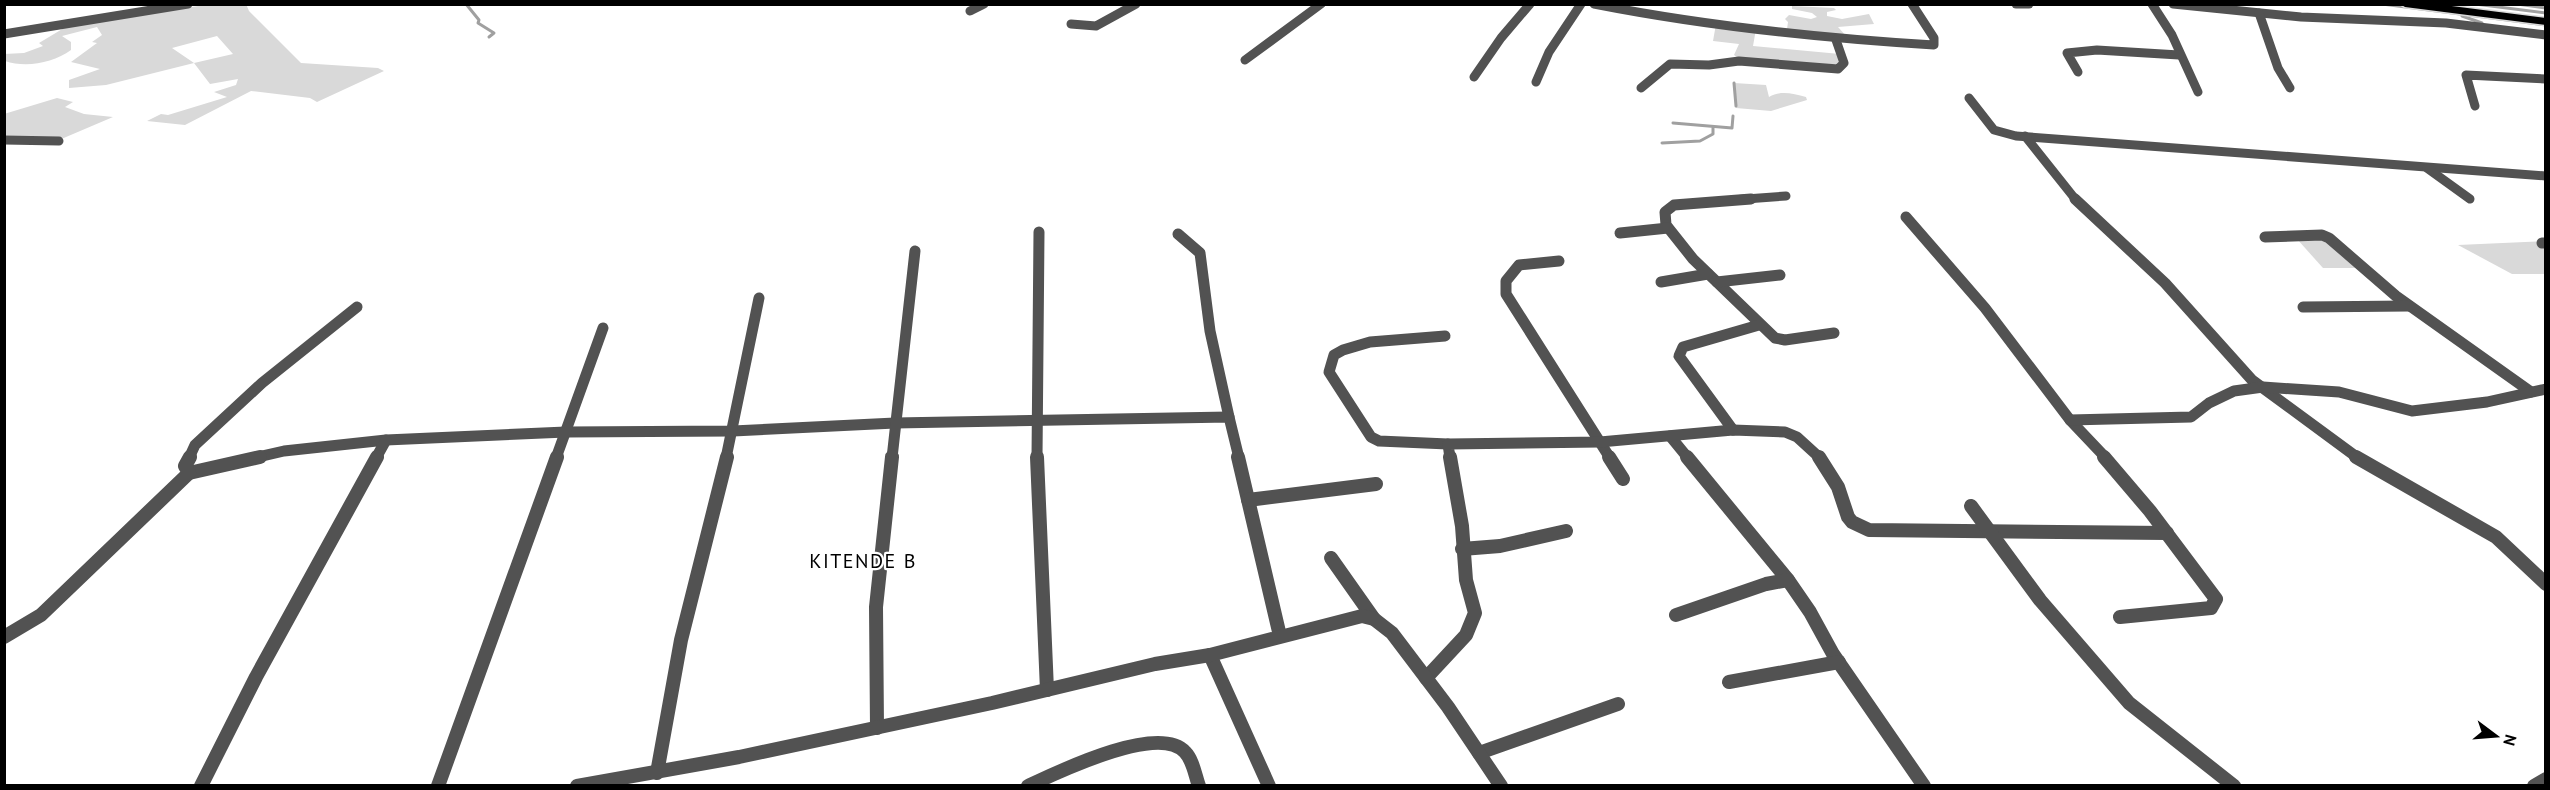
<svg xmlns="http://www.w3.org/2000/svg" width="2550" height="790" font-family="'PT Sans',sans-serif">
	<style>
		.green { fill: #d9d9d9; fill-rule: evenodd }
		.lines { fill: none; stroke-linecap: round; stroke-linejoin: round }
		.stream { stroke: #a0a0a0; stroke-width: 3 }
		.motorway-casing { stroke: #dbdbdb; stroke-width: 3 }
		.minor-far2 { stroke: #525252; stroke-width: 9 }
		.minor-far1 { stroke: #525252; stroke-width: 11 }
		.minor { stroke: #525252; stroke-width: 14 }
		.tertiary { stroke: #525252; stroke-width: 14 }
		.motorway { fill: #000; fill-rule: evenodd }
		.labels { text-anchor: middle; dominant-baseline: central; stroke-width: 4.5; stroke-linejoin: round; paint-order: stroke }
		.quarter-label { font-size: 20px; letter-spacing: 1.5px; fill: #000; stroke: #fff }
	</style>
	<rect width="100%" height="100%" fill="#fff"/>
	<!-- green -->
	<g class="green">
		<path d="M246,4L249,11L301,63L378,68L384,71L317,102L310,98L251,91L185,125L147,121L161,114L168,115L227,97L214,92L236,85L238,79L210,84L194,63L106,85L69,88V80L100,69L71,62L97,43L92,42L102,35L97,27L62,36L71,42V50C53,63 26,68 5,61L4,54L24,53L43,46L39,43L69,25L205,5ZM217,36L233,54L194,63L172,48Z"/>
		<path d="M1792,6L1834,8L1836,10L1827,12V16L1842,19L1869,14L1874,24L1838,27L1846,36L1787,29L1788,22L1785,19L1789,15L1811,19L1817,17L1812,13L1792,9Z"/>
		<path d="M1716,24L1756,29L1753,46L1840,54L1841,67L1741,60L1734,55L1739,44L1713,41Z"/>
		<path d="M1734,83L1766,85L1769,97C1781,90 1793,94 1806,97L1807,100L1771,111L1736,108Z"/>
		<path d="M57,98L73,102L65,107L84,114L113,117L59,140L5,139L4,114Z"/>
		<path d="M2324,238L2359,268H2323L2297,239Z"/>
		<path d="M2545,241V274H2512L2458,245Z"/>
	</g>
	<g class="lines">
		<!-- stream -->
		<g class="stream">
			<path d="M466,4L479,20L478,23L494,33L489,37"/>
			<path d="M2382,4L2546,25"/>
			<path d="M2475,4L2546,13"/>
			<path d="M2517,4L2546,8"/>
			<path d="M2462,16L2482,23"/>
			<path d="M1734,83L1736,106"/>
			<path d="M1673,123L1732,128L1733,116"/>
			<path d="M1662,143L1700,141L1713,134V128"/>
		</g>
		<!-- motorway casing -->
		<g class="motorway-casing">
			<path id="motorway" d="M2400,4H2436L2546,18V25L2405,7Z"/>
		</g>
		<!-- minor-far2 -->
		<g class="minor-far2">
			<path d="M1594,4C1706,26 1820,38 1934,45V38L1912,4"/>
			<path d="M2016,4H2029"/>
			<path d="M2152,4L2172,35L2198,92"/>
			<path d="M2173,4L2301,17L2446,23L2546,35"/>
			<path d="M970,11L984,4"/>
			<path d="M2259,13L2278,68L2290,88"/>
			<path d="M1071,24L1096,26L1136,4"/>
			<path d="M4,34L188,4"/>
			<path d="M1245,60L1321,4"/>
			<path d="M2078,72L2067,53L2097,50L2179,55"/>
			<path d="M1474,77L1501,38L1530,4"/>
			<path d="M1536,82L1549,52L1581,4"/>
			<path d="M1641,88L1670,64L1709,65L1739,61L1838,69L1844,63L1836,40"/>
			<path d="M1969,98L1994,130L2016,136L2546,176"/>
			<path d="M2475,106L2466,75L2546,79"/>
			<path d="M2025,136L2076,200"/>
			<path d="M4,140L59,141"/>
			<path d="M2427,168L2470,199"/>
			<path d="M1732,200L1786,196"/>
		</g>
		<!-- minor-far1 -->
		<g class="minor-far1">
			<path d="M1751,199L1674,205L1665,212L1666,225L1693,259L1775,338L1785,340L1834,333"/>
			<path d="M2075,199L2165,283L2252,380L2358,458"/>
			<path d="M1906,217L1985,308L2070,420L2106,458"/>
			<path d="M1620,233L1668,228"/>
			<path d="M1178,234L1200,253L1210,331L1229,417"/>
			<path d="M2265,237L2322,235L2329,238L2396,296L2531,392"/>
			<path d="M2542,243H2546"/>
			<path d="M1559,261L1519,265L1506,281V294L1610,458"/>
			<path d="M1661,282L1708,274"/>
			<path d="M1717,282L1780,275"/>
			<path d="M2303,307L2409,306"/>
			<path d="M1445,336L1370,342L1343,350L1334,355L1329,372L1371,437L1379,441L1448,444"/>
			<path d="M2070,420L2191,417L2209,403L2234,391L2263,387L2339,392L2412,411L2487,402L2546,389"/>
			<path d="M1733,430L1679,356L1683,347L1759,325"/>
			<path d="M1670,436L1688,458"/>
			<path d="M189,458L195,445L262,383L357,307"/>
			<path d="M254,458L284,451L386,440L566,432L733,431L895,423L1229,417L1239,458"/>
			<path d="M376,458L386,440"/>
			<path d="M556,458L603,328"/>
			<path d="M726,458L759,298"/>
			<path d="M892,458L915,251"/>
			<path d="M1037,458L1039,232"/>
			<path d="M1450,458L1448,444L1600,442L1733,430L1785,432L1797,437L1820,458"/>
		</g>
		<!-- minor -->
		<g class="minor">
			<path d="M1037,457L1047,690"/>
			<path d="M1238,457L1280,636"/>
			<path d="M1609,457L1623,479"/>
			<path d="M1687,457L1788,580L1810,612L1833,654L1924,786"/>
			<path d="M1819,457L1838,487L1848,517L1852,522L1869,530L2167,533"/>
			<path d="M2104,457L2150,511L2216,599L2211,608L2120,617"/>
			<path d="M2356,457L2496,537L2546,584"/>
			<path d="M189,473L260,457"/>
			<path d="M1248,500L1376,484"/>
			<path d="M1971,506L2040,600L2129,703L2234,786"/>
			<path d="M1462,549L1500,546L1566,531"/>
			<path d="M1331,558L1374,619"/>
			<path d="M1676,615L1766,584L1788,580"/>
			<path d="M4,637L41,615L189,473L185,466L190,457"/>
			<path d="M1210,655L1269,786"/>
			<path d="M1426,678L1466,635L1475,613L1466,580L1462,526L1450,457"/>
			<path d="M1729,682L1839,662"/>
			<path d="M877,728L876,607L892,457"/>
			<path d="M1479,753L1618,704"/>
			<path d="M657,773L681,640L727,457"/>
			<path d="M201,786L256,677L377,457"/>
			<path d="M438,786L557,457"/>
			<path d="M577,786L739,757L992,703L1155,664L1210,655L1362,616L1374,619L1392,633L1448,707L1501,786"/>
			<path d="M1028,786C1058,772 1158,723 1185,752C1193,760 1195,775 1199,786"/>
		</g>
		<!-- tertiary -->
		<path class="tertiary" d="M2534,786L2546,779"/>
		<!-- motorway -->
		<use href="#motorway" class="motorway"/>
	</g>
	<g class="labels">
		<!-- quarter labels -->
		<g class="quarter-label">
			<text x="863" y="561">KITENDE B</text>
		</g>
	</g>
	<!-- border -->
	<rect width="2550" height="790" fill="none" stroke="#000000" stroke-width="12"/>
	<!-- north arrow -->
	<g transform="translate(2496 736) rotate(106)" stroke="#ffffff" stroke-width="4.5" paint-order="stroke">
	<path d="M0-4.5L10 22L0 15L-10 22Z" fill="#000000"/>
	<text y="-9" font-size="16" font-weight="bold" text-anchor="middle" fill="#000000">N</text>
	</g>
</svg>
